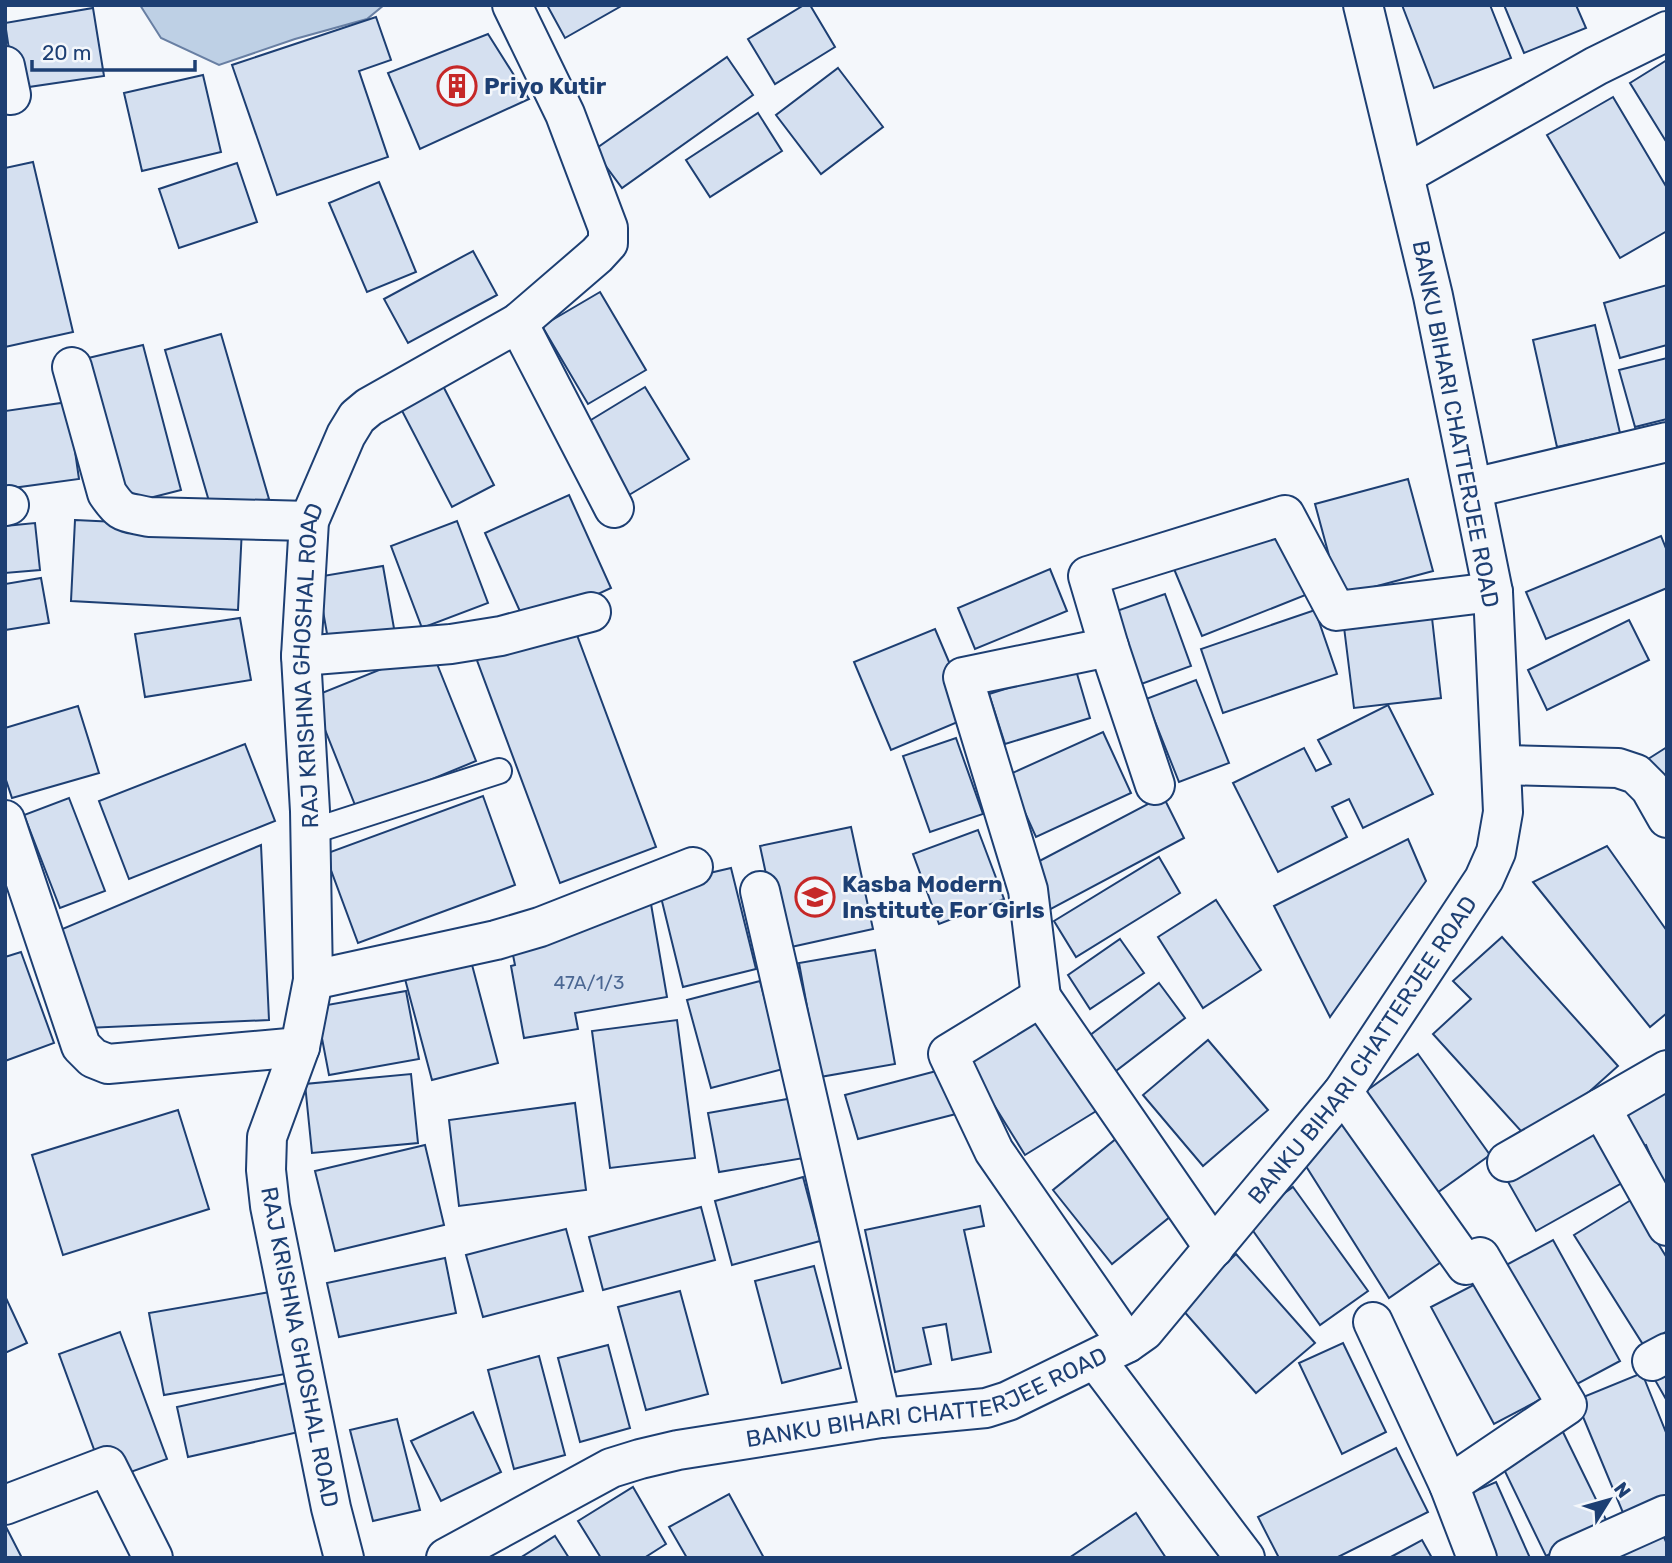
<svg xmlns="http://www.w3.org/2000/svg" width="1672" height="1563" font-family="Rubik,sans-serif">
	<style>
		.water { fill: #bed0e5; stroke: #687fa3; stroke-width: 2 }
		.building { fill: #d5e0f0; stroke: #1d3f73; stroke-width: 2 }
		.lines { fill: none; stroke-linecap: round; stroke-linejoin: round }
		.lane-casing { stroke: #1d3f73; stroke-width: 28 }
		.street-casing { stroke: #1d3f73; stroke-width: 42 }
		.secondary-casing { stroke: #1d3f73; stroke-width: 42 }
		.lane { stroke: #f4f7fb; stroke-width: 24 }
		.street { stroke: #f4f7fb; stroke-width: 38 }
		.secondary { stroke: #f4f7fb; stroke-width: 38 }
		.labels { text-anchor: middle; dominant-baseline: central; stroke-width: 5; stroke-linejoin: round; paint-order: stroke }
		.number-label { font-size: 19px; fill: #4b6792 }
		.poi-label { font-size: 23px; font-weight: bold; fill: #1d3f73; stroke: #f4f7fb; text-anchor: start }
		.street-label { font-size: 23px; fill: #1d3f73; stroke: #f4f7fb }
	</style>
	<rect width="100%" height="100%" fill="#f4f7fb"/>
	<!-- water -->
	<path class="water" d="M140,5H384L367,19L295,39L219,65L161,38Z"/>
	<!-- building -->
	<g class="building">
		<path d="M547,5H623L565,38Z"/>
		<path d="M804,5H810L835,47L775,84L748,39Z"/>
		<path d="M1402,5H1490L1511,58L1434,88Z"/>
		<path d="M1504,5H1576L1586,28L1524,53Z"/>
		<path d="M93,8L104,76L15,89L5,23Z"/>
		<path d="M376,17L391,60L359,71L388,157L277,195L232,65Z"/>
		<path d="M488,34L529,99L420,149L388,73Z"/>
		<path d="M727,57L753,95L622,188L594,150Z"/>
		<path d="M1667,60V143L1630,83Z"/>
		<path d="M838,68L883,127L821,174L776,115Z"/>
		<path d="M203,75L221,152L142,171L124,93Z"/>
		<path d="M1613,97L1667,188V231L1620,258L1547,135Z"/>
		<path d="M758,113L782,151L710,197L686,160Z"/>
		<path d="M33,162L73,332L5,347V168Z"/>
		<path d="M237,163L257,222L179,248L159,189Z"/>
		<path d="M379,182L416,272L367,292L329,203Z"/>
		<path d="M473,251L497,295L408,343L384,299Z"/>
		<path d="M1667,285V345L1620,358L1604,303Z"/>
		<path d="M600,292L646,370L588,404L542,326Z"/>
		<path d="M1595,325L1620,433L1557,447L1533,340Z"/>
		<path d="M221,334L269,499L213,515L165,350Z"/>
		<path d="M143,345L181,490L122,505L84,359Z"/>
		<path d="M1667,358V419L1635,427L1619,370Z"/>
		<path d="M442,384L494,485L452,507L399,405Z"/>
		<path d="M645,387L689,459L629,495L586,423Z"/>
		<path d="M68,402L79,479L5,489V411Z"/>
		<path d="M1408,479L1433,571L1340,596L1315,504Z"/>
		<path d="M569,495L611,588L527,627L485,533Z"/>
		<path d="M75,520L242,528L238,610L71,601Z"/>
		<path d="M457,521L488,603L422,628L391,546Z"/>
		<path d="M35,523L40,570L5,573V526Z"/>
		<path d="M1281,525L1308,594L1202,636L1174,569Z"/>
		<path d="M1661,536L1667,551V588L1546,639L1526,592Z"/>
		<path d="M383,566L395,634L329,645L317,577Z"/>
		<path d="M1050,569L1067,611L975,649L958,608Z"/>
		<path d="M41,578L49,623L5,630V584Z"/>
		<path d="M1165,594L1191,666L1133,687L1108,614Z"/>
		<path d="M1431,609L1441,698L1354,708L1343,619Z"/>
		<path d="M1315,610L1337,674L1223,713L1201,649Z"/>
		<path d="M240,618L251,680L145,697L135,634Z"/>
		<path d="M571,619L656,847L560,883L475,655Z"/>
		<path d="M1629,620L1649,660L1547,710L1528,670Z"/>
		<path d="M935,629L972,716L891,750L854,662Z"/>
		<path d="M431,649L476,761L357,810L312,697Z"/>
		<path d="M1075,667L1090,718L1005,744L989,694Z"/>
		<path d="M1196,680L1229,763L1179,782L1146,699Z"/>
		<path d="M1388,705L1433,794L1363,828L1349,799L1332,807L1347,837L1278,872L1233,783L1304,748L1316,771L1331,764L1318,740Z"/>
		<path d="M78,706L99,773L12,798L5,777V728Z"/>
		<path d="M1103,732L1131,793L1036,837L1008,775Z"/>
		<path d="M956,738L983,814L930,832L903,756Z"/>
		<path d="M245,744L275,821L129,879L99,801Z"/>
		<path d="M1667,747V795L1645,761Z"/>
		<path d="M483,796L515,885L358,943L325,854Z"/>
		<path d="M1163,796L1184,838L1049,910L1028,867Z"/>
		<path d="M69,798L105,891L60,908L24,815Z"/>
		<path d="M851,827L873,929L782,949L760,846Z"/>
		<path d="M978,830L1004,899L939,924L913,854Z"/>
		<path d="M1408,839L1426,881L1330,1017L1274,906Z"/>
		<path d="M261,845L269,1020L86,1028L60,930Z"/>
		<path d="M1607,846L1667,931V1013L1650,1027L1533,882Z"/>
		<path d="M1159,857L1180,893L1076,957L1054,921Z"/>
		<path d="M731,868L756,969L683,987L658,885Z"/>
		<path d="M1216,900L1261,970L1203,1008L1158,937Z"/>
		<path d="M651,904L667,997L575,1013L578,1029L524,1038L511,966L515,965L510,940Z"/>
		<path d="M1502,937L1618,1066L1532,1143L1433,1034L1471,999L1453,981Z"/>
		<path d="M1120,939L1144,973L1090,1009L1068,975Z"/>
		<path d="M875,950L895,1064L820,1077L799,963Z"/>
		<path d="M21,952L54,1043L5,1061V957Z"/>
		<path d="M471,961L498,1063L432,1080L405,979Z"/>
		<path d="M760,981L783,1069L711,1088L687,1000Z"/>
		<path d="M1159,983L1185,1018L1108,1077L1081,1042Z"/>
		<path d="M406,991L419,1059L329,1075L316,1007Z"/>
		<path d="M1048,1010L1106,1105L1025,1155L966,1060Z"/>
		<path d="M677,1020L695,1158L610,1168L592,1031Z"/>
		<path d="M1208,1040L1268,1110L1203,1166L1143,1095Z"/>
		<path d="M1418,1054L1490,1155L1427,1200L1355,1099Z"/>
		<path d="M944,1069L956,1114L858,1139L845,1095Z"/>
		<path d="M411,1074L418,1143L312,1153L305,1084Z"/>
		<path d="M1667,1083V1194L1646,1145L1627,1153L1607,1107Z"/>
		<path d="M793,1098L804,1158L719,1172L708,1113Z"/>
		<path d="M575,1103L586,1190L459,1206L449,1120Z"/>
		<path d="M178,1110L209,1209L63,1255L32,1155Z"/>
		<path d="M1341,1114L1444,1260L1389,1298L1304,1163Z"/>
		<path d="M1596,1121L1629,1179L1536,1231L1503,1173Z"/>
		<path d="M1122,1134L1182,1207L1112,1264L1053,1190Z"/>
		<path d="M425,1145L444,1225L335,1251L315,1171Z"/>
		<path d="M803,1177L820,1241L732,1265L715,1201Z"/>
		<path d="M1293,1187L1368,1291L1320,1325L1246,1221Z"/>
		<path d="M1631,1200L1667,1258V1331L1644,1346L1574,1235Z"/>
		<path d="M980,1206L984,1226L964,1230L991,1352L952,1360L946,1324L923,1328L931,1364L895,1372L865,1230Z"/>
		<path d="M701,1207L715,1260L603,1290L589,1237Z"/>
		<path d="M566,1229L583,1291L483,1317L466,1255Z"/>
		<path d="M1553,1240L1620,1361L1564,1391L1497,1270Z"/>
		<path d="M1236,1254L1315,1343L1256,1393L1181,1308Z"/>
		<path d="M445,1258L456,1313L339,1337L327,1283Z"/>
		<path d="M814,1266L841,1368L782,1383L755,1281Z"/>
		<path d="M1485,1279L1547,1396L1494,1424L1431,1307Z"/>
		<path d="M276,1291L291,1373L164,1395L149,1313Z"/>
		<path d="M680,1291L708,1394L646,1410L618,1307Z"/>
		<path d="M5,1296L27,1343L5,1353Z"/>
		<path d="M120,1332L167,1459L128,1473L99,1463L59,1354Z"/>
		<path d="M1343,1343L1386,1432L1342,1454L1299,1363Z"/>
		<path d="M608,1345L630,1428L580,1442L558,1358Z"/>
		<path d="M539,1356L565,1455L514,1469L488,1370Z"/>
		<path d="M1642,1373L1667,1435V1503L1626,1520L1576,1400Z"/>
		<path d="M1667,1374V1401L1655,1380Z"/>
		<path d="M291,1382L303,1431L188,1457L177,1407Z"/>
		<path d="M473,1412L501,1472L441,1501L411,1441Z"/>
		<path d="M397,1419L420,1510L373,1521L350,1430Z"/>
		<path d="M1561,1428L1609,1526L1546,1556L1498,1457Z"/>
		<path d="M1396,1448L1428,1512L1336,1558H1279L1258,1517Z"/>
		<path d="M1496,1482L1530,1558H1483L1457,1499Z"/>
		<path d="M633,1487L666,1544L644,1558H601L578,1521Z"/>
		<path d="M729,1494L764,1558H687L669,1527Z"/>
		<path d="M1136,1513L1166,1558H1069Z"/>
		<path d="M5,1525L22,1558H5Z"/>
		<path d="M1660,1528L1667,1544V1558H1592Z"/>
		<path d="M555,1536L569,1558H520Z"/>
		<path d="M1422,1540L1432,1558H1389Z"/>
	</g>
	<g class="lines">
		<!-- lane casing -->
		<g class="lane-casing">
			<path id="lane" d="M310,832L499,771"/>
		</g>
		<!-- street casing -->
		<g class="street-casing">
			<g id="street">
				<path d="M5,66L11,95"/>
				<path d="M1404,175L1596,66L1667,31"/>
				<path d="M518,323L614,508"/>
				<path d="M72,367L107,493C122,515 123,511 149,517L309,521"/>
				<path d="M1473,488L1667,442"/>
				<path d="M5,506L9,505"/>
				<path d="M301,656L451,644L501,636L591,612"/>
				<path d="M1502,765L1618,768L1636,774L1650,788L1667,818"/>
				<path d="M1155,785L1109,647L1088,576L1285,515L1336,611L1493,592"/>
				<path d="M5,820L81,1046L93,1058L108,1064L300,1047"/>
				<path d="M760,891L881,1418"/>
				<path d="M313,980L496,940L540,927L693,867"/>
				<path d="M1041,997L1028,890L963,677L1109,647"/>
				<path d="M1343,1092L1466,1265L1480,1257L1567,1405L1449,1485"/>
				<path d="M1601,1108L1667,1226"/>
				<path d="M1507,1162L1667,1070"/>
				<path d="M1373,1322L1449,1485L1477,1558"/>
				<path d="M1127,1343L994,1151L948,1054L1041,997L1214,1248"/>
				<path d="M1096,1360L1245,1558"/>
				<path d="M1652,1361L1667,1353"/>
				<path d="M5,1505L107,1466L153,1558"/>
				<path id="s1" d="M344,1558L331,1508L270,1206L266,1170L267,1137L300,1047L313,980L310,811L301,656L309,521L346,435L357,417L369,407L518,323L597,255L608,243V228L565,114L512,5"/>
				<path d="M1569,1558L1665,1515"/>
			</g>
		</g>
		<!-- secondary casing -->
		<g class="secondary-casing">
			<g id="secondary">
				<path id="s2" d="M446,1558L611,1468L640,1459L678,1450L881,1418L986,1408L1008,1401L1127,1343L1144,1331L1343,1092L1484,879L1496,852L1503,812L1493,592L1433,296L1363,5"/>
			</g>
		</g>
		<!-- lane -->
		<use href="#lane" class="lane"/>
		<!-- street -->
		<use href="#street" class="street"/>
		<!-- secondary -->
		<use href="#secondary" class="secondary"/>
	</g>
	<!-- icons -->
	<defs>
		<g id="building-ring" transform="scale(2.0125)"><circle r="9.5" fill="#f4f7fb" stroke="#c62828" stroke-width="1.5"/><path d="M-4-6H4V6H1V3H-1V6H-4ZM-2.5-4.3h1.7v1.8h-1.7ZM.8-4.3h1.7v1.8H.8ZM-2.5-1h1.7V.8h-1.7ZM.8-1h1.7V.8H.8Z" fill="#c62828"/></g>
		<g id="school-ring" transform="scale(2.0125)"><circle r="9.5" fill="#f4f7fb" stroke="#c62828" stroke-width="1.5"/><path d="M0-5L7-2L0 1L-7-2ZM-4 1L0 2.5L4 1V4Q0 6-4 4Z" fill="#c62828"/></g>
	</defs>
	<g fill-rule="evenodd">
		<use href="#building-ring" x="457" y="86"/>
		<use href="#school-ring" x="815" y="897"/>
	</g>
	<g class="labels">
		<!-- number labels -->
		<g class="number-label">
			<text x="589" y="982">47A/1/3</text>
		</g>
		<!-- poi labels -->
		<g class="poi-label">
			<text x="484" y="86">Priyo Kutir</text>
			<text x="842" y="884">Kasba Modern<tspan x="842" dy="26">Institute For Girls</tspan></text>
		</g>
		<!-- street labels -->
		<g class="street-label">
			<text transform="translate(1456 424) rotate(79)">BANKU BIHARI CHATTERJEE ROAD</text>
			<text stroke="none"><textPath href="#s1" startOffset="908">RAJ KRISHNA GHOSHAL ROAD</textPath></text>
			<text stroke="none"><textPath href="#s2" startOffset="1101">BANKU BIHARI CHATTERJEE ROAD</textPath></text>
			<text transform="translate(300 1347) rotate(79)">RAJ KRISHNA GHOSHAL ROAD</text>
			<text stroke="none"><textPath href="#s2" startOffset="513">BANKU BIHARI CHATTERJEE ROAD</textPath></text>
		</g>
	</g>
	<!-- border -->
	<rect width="1672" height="1563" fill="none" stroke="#1d3f73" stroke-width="14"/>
	<!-- north arrow -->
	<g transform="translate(1609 1500) rotate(53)" stroke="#f4f7fb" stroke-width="5" paint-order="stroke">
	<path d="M0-5L12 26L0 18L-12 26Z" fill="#1d3f73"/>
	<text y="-10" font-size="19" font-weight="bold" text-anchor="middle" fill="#1d3f73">N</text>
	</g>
	<!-- scale -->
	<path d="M32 60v10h163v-10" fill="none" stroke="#1d3f73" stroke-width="3.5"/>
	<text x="42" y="60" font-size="21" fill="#1d3f73" stroke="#f4f7fb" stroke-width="5" paint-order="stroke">20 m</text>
</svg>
